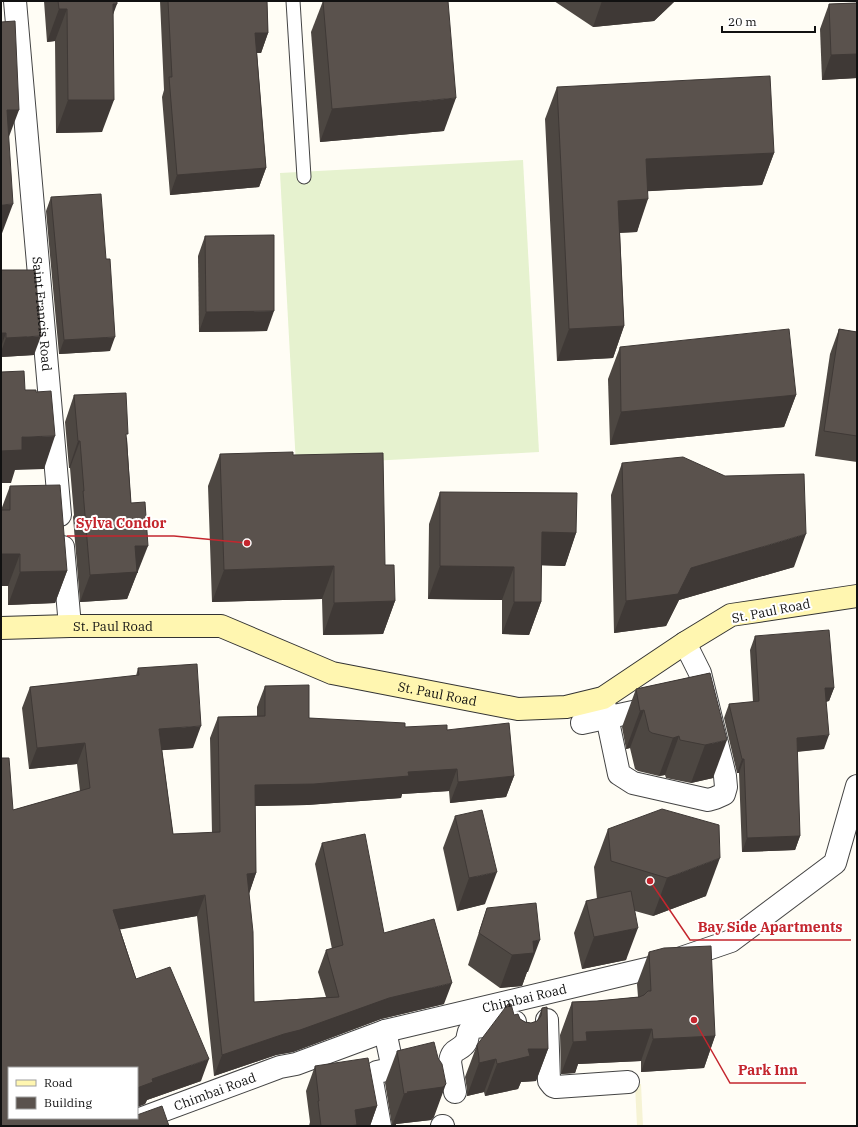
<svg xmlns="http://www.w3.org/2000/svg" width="858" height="1127" font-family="'IBM Plex Serif',serif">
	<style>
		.farmland { fill: #f6f3d4 }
		.pitch { fill: #e6f2cf }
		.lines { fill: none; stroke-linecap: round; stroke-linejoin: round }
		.lane-casing { stroke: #444; stroke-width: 15 }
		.street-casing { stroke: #444; stroke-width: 24 }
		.secondary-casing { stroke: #333; stroke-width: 24 }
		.lane { stroke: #fff; stroke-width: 13 }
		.street { stroke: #fff; stroke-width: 22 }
		.secondary { stroke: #fff6b0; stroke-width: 22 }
		.wall { fill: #4d4742 }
		.shaded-wall { fill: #3f3936 }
		.building { fill: #5a524d; stroke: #3f3936 }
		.labels { text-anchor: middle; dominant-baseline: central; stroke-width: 4; stroke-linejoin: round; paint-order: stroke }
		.street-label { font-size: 13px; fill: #111; stroke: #fff }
		.leader { fill: none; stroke: #c4262e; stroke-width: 1.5 }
		.callout-dot { fill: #c4262e; stroke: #fff; stroke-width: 1.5 }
		.callout-label { font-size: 14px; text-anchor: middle; font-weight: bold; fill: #c4262e; stroke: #fff; stroke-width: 4; stroke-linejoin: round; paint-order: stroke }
	</style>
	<rect width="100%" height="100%" fill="#fffdf5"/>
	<!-- farmland -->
	<path class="farmland" d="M641,1084L643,1126H637L635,1085Z"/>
	<!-- pitch -->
	<path class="pitch" d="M523,160L539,452L296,465L280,173Z"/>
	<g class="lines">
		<!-- lane casing -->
		<g class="lane-casing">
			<path id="lane" d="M293,1L304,177"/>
		</g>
		<!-- street casing -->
		<g class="street-casing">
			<g id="street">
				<path id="s1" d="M15,1L60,515"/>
				<path d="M63,547L70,626"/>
				<path d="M603,698L619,774L633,783L708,800L715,798L724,794L726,787L725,776L700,673L685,643"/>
				<path d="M582,723L656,707"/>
				<path d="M547,1020L549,1081L553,1086L556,1087L628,1082"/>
				<path d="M385,1031L393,1069"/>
				<path d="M455,1092L450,1062C452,1047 460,1052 466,1042C470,1035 465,1031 475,1027L515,1022"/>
				<path id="s2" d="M121,1126L280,1067L296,1064L385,1031L655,967L731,941L835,863L857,786"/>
				<path d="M380,1126L372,1081V1075L377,1072L419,1063"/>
				<path d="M442,1126H443"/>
			</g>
		</g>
		<!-- secondary casing -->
		<g class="secondary-casing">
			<g id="secondary">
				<path id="s3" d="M1,628L70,626H221L332,673L518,709L566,707L603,698L685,643L731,615L857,596"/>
			</g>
		</g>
		<!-- lane -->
		<use href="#lane" class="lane"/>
		<!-- street -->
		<use href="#street" class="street"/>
		<!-- secondary -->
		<use href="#secondary" class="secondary"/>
	</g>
	<!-- wall -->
	<g class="wall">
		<path d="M44,1H117L113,14L102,132L56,133L55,41L47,42Z"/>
		<path d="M160,1H267L268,33L261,53H257L266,168L259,187L170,195L162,97L164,90Z"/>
		<path d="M323,1L444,131L320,142L311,32Z"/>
		<path d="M554,1H675L654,21L593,27Z"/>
		<path d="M857,3V78L822,80L820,29L829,4Z"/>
		<path d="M557,87L774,153L762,185L648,191L637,232L620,233L624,326L613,358L557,361L545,119Z"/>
		<path d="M51,197L110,351L59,354L46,211Z"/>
		<path d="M205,236L267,331L199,332L198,256Z"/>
		<path d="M1,270L34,355L1,357Z"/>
		<path d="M839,329L857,332V462L815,456L830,354Z"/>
		<path d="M620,347L796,395L784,427L610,445L608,379Z"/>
		<path d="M74,395L127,438L131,503L138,573H137L127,599L80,602L73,517L74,515L70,468H69L65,422Z"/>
		<path d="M220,454L293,455L385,565L395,601L383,634L323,635L322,599L212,602L208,486Z"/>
		<path d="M622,463L794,567L679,600L666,626L614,633L611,495Z"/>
		<path d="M10,486L67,571L55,603L8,605V586H1V510Z"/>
		<path d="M440,492L576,533L565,566L541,565V602L529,635L502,634V600L428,599L429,524Z"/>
		<path d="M755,636L834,688L829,701L826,702L824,749L797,752L800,836L795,850L742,852L739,773H737L724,718L729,704L753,702L750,650Z"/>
		<path d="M138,668L193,748L162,750L173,834L212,833L210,738L218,717L257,716V707L265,686L309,718L405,727L447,730L514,776L506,797L450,803L449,791L402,794L401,798L307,805L255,806L256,873L249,893L254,1002L326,997L318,972L326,950L332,949L315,864L322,843L384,933L444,1004L381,1019L293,1052L276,1055L214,1076L197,916L120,929L136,979L201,1081L147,1100L145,1104L137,1107V1068L9,1118L1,1126L13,810L80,791L77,764L29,769L22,708L30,687L136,676Z"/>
		<path d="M710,673L713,778L691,783L666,778L665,775L659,776L638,771L635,769L630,748L626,749L622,727L636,689Z"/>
		<path d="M455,816L485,904L457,911L443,848Z"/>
		<path d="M608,829L706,896L653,916L635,911L626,960L582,969L574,933L586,901L597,899L594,867Z"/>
		<path d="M487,908L528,972H527L522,986L500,988L468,965Z"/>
		<path d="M649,952L715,1036L704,1068L641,1072V1061L578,1064L575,1073L561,1074L560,1035L572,1002L597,1001L638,997L637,984Z"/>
		<path d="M542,1008L548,1049L536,1081L521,1082L518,1089L485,1096L484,1092L467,1096V1090L465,1077L477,1045L514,1015L525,1022L531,1023L537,1021Z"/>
		<path d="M397,1051L434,1117L431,1120L396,1124V1125L392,1126L385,1083Z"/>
		<path d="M315,1066L377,1106L370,1126H309L310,1122L306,1091Z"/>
	</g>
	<!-- shaded-wall -->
	<g class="shaded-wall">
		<path d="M602,1H675L654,21L593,27Z"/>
		<path d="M113,4H117L105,36Z"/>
		<path d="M59,9H67L55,41L47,42Z"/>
		<path d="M255,33H268L261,53H248Z"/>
		<path d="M857,54V78L822,80L831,55Z"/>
		<path d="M456,98L444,131L320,142L332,109Z"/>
		<path d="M68,100H114L102,132L56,133Z"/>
		<path d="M7,110H19L7,142Z"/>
		<path d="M774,153L762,185L634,192L646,159Z"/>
		<path d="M266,168L259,187L170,195L177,175Z"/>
		<path d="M648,199L637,232L606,233L618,201Z"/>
		<path d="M13,204L1,236V205Z"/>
		<path d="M274,311L267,331L199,332L206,312Z"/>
		<path d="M624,326L613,358L557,361L569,329Z"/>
		<path d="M1,333H6L1,347Z"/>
		<path d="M41,336L34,355L1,357V352L6,338Z"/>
		<path d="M115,337L110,351L59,354L64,340Z"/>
		<path d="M796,395L784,427L610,445L621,412Z"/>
		<path d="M55,436L44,469L15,470L11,483H1V451L22,437Z"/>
		<path d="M78,441H80L70,468H69Z"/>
		<path d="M542,532L576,533L565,566L530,565Z"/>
		<path d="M806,534L794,567L679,600L666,626L614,633L626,601L691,568Z"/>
		<path d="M135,546H148L127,599L80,602L90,575Z"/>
		<path d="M1,554H20L8,586H1Z"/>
		<path d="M334,566L322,599L212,602L224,570Z"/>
		<path d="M440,566L514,567L502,600L428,599Z"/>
		<path d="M67,571L55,603L8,605L20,572Z"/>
		<path d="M395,601L383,634L323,635L334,603Z"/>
		<path d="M514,602H541L529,635L502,634Z"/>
		<path d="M825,688H834L829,701L820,702Z"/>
		<path d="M644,710L630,748L626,749L640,711Z"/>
		<path d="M201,726L193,748L151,751L159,729Z"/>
		<path d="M829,735L824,749L791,752L797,738Z"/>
		<path d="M679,736L665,775L659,776L673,738Z"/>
		<path d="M727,740L713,778L691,783L705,745Z"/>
		<path d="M85,743L77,764L29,769L37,748Z"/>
		<path d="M742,759H744L739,773H737Z"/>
		<path d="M457,769L449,791L402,794L401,798L307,805L247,806L255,785L408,772Z"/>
		<path d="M514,776L506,797L450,803L458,782Z"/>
		<path d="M800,836L795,850L742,852L747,838Z"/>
		<path d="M720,858L706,896L653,916L667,878Z"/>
		<path d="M497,872L485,904L457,911L469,878Z"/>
		<path d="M256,873L249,894L247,874Z"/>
		<path d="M205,895L197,916L106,932L113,910Z"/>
		<path d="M638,928L626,960L582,969L594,937Z"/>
		<path d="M540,940L528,972H527L522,986L500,988L512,955L533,941Z"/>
		<path d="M452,983L444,1004L381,1019L293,1052L276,1055L214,1076L222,1055L389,998Z"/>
		<path d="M652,1029L641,1061L578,1064L575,1073L561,1074L573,1042L586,1032Z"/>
		<path d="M715,1036L704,1068L641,1072L653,1039Z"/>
		<path d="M528,1049H548L536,1081L521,1082L518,1089L485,1096L497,1064Z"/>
		<path d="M209,1059L201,1081L147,1100L145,1104L137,1107V1088L152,1079Z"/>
		<path d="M496,1059L484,1092L467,1096L479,1063Z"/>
		<path d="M446,1084L434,1117L431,1120L396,1124V1125L392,1126L404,1094L407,1092Z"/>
		<path d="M377,1106L370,1126H349L355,1110Z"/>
	</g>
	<!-- building -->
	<g class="building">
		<path d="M58,1H117V4H113L114,100H68L67,9H59Z"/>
		<path d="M168,1H267L268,33H255L266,168L177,175L169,77H172Z"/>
		<path d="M323,1H448L456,98L332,109Z"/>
		<path d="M857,3V54L831,55L829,4Z"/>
		<path d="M15,21L19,110H7L13,204L1,205V22Z"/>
		<path d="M770,76L774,153L646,159L648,199L618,201L624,326L569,329L557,87Z"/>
		<path d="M101,194L106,259H110L115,337L64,340L51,197Z"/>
		<path d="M274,235V311L206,312L205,236Z"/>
		<path d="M1,270H35L41,336L6,338V333H1Z"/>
		<path d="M789,329L796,395L621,412L620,347Z"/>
		<path d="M839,329L857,332V436L824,431Z"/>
		<path d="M24,371L25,390H36V392L51,391L55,436L22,437V450L1,451V372Z"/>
		<path d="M126,393L128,434H126L131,503L145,502L148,546H135L137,572L90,575L83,491H84L80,441H78L74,395Z"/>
		<path d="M293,452V455L383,453L385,565H394L395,601L334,603V566L224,570L220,454Z"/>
		<path d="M683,457L725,476L804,474L806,534L691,568L678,594L626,601L622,463Z"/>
		<path d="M60,485L67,571L20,572V554H1V510H10V486Z"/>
		<path d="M440,492L577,493L576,533L542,532L541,602H514V567L440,566Z"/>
		<path d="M829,630L834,688H825L829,735L797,738L800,836L747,838L744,759H742L729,704L759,701L755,636Z"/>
		<path d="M197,664L201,726L159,729L173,834L220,832L218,717L265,716V686L309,685V718L405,723V727L447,725V730L509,723L514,776L458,782L457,769L408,772L409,776L314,784L255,785L256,873L247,874L253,932L254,1002L339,997L326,950L343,945L322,843L365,834L384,933L434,919L452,983L389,998L300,1030L284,1034L222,1055L205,895L113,910L136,979L170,967L209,1059L152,1079L153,1082L137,1088V1068H9V1118H137V1115L162,1106L169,1126H1V758H9L13,810L90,788L85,743L37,748L30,687L139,675L138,668Z"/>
		<path d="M710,673L727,740L705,745L680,740L679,736L673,738L652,733L649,731L644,710L640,711L636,689Z"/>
		<path d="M662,809L719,825L720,858L667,878L611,861L608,829Z"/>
		<path d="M482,810L497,872L469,878L455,816Z"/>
		<path d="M631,891L638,928L594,937L586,901Z"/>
		<path d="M536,903L540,940L533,941L534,953L512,955L479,933L487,908Z"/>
		<path d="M711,946L715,1036L653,1039L652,1029L586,1032L587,1041L573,1042L572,1002L597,1001L639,997L644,995L648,991H651L649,952L664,948Z"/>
		<path d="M508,1004H511L514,1015L518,1014L520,1019L525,1022L531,1023L537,1021L541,1016L542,1008L547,1007L548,1049H528L530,1056L497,1064L496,1059L479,1063V1058L477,1045Z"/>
		<path d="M434,1042L438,1058L442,1064L446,1084L443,1087L407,1092L408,1093L404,1094L397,1051Z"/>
		<path d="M368,1058L377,1106L355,1110L357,1125L349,1126H321L318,1101H319L315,1066Z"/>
	</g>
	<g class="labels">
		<!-- street labels -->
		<g class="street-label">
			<text stroke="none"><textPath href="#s1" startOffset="314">Saint Francis Road</textPath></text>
			<text transform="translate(771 611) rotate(-11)">St. Paul Road</text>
			<text stroke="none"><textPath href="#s3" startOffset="112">St. Paul Road</textPath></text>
			<text stroke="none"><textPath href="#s3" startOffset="448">St. Paul Road</textPath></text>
			<text stroke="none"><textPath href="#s2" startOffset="424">Chimbai Road</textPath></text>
			<text stroke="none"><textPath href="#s2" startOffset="100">Chimbai Road</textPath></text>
		</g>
	</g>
	<!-- callouts -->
	<path class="leader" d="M247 543L174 536H67M650 881L690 940H851M694 1020L730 1083H806"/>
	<g class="callout-dot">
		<circle cx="247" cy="543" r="4"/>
		<circle cx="650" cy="881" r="4"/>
		<circle cx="694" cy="1020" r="4"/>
	</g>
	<g class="callout-label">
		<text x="121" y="528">Sylva Condor</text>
		<text x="770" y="932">Bay Side Apartments</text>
		<text x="768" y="1075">Park Inn</text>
	</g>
	<!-- border -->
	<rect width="858" height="1127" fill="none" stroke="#111111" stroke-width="4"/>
	<!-- legend -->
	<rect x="8" y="1067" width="130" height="52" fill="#ffffff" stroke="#a0a0a0"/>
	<rect x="16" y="1080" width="20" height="6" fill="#fff6b0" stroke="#a0a0a0"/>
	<text x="44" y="1087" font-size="12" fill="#111111">Road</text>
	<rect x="16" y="1097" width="20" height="12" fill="#5a524d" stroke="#a0a0a0"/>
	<text x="44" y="1107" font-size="12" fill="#111111">Building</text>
	<!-- scale -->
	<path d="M722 26v6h93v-6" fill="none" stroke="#111111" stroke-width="2"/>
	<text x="728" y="26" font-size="12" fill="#111111" stroke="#ffffff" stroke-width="3" paint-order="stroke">20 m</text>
</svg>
